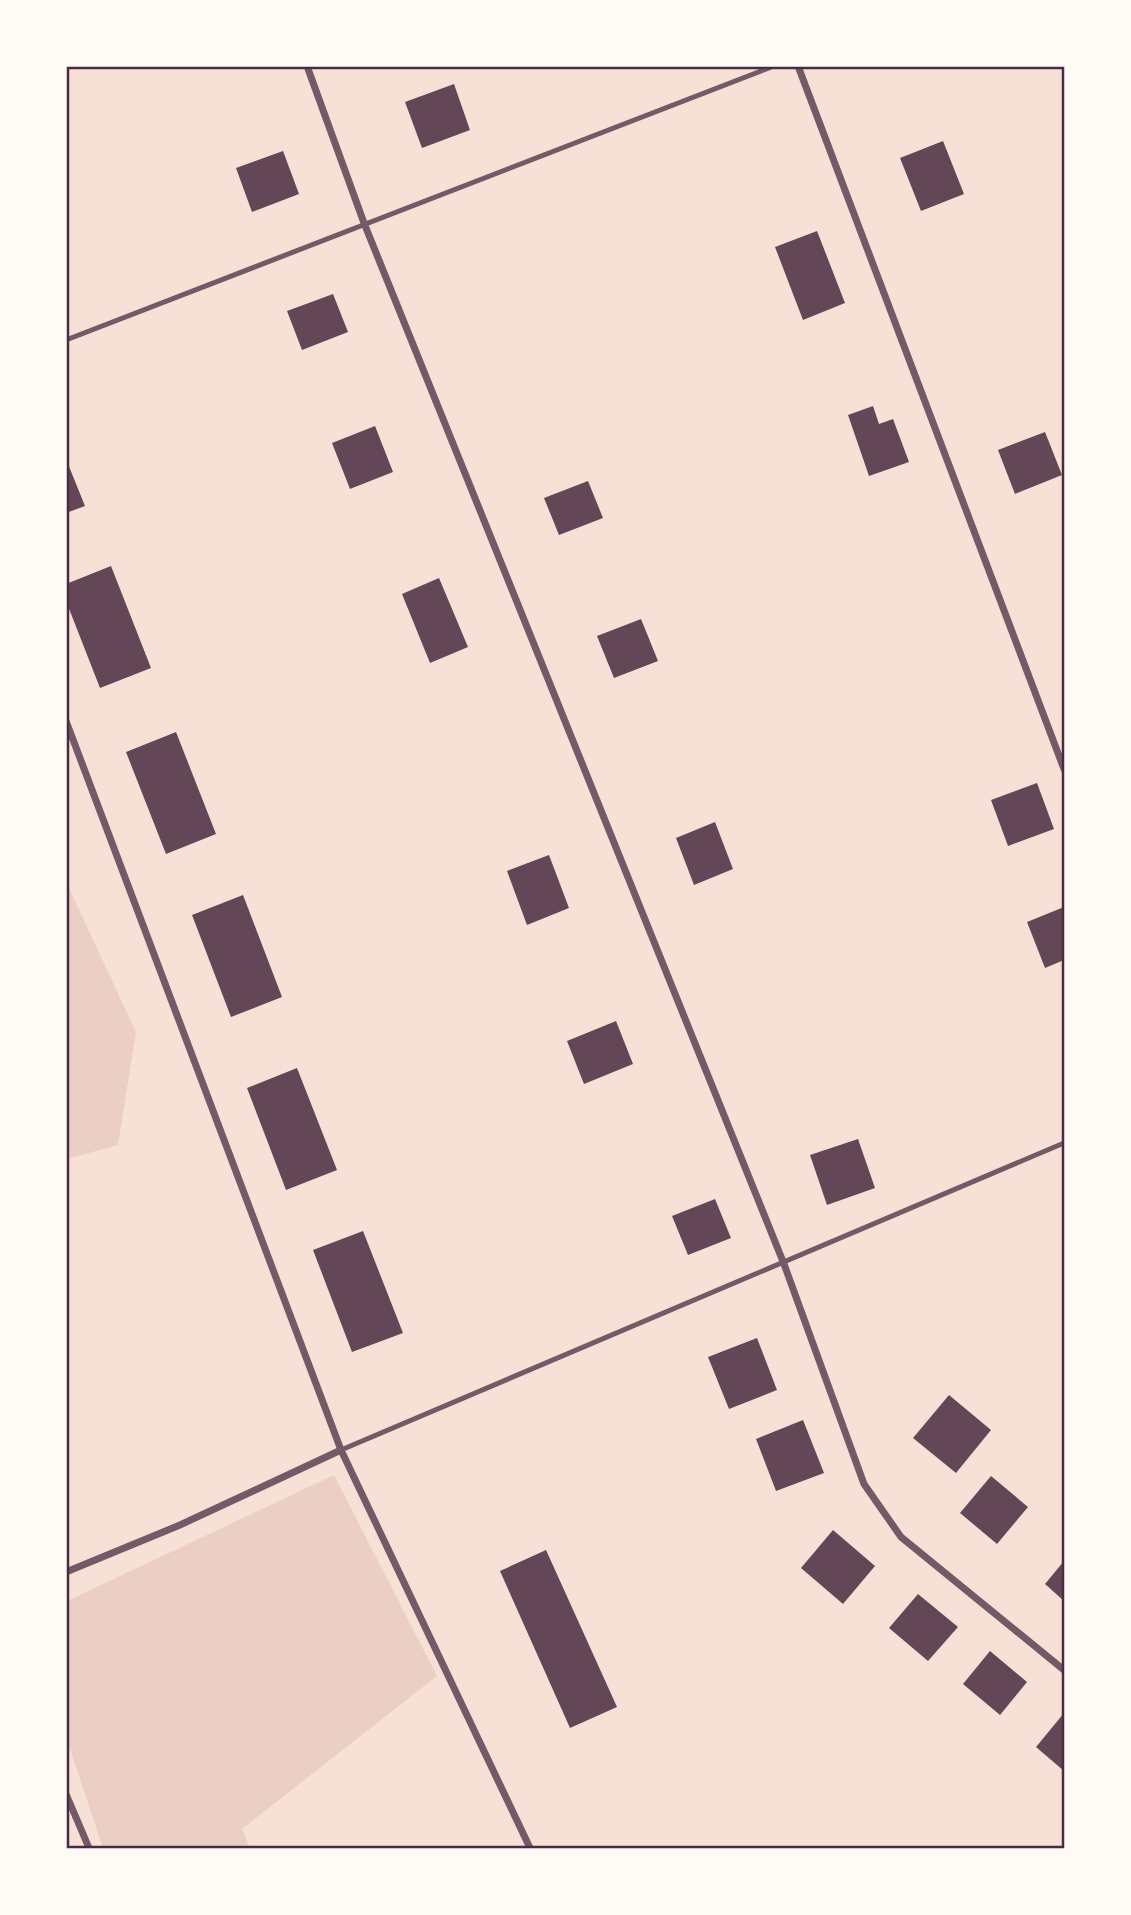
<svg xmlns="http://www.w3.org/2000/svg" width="1131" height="1915" font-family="Lora,serif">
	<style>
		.green { fill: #ebcfc5 }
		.building { fill: #644757 }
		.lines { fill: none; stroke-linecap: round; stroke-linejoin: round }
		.service { stroke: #755966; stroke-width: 5 }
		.minor { stroke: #755966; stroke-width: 7 }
		.neatline { fill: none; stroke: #4a2c40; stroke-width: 2.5 }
	</style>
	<rect width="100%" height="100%" fill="#f7e1d7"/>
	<!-- green -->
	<g class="green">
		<path d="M67,884L136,1032L118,1145L67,1159Z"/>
		<path d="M334,1475L437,1676L242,1829L250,1848H103L67,1740V1601Z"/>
	</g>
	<!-- building -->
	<g class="building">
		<path d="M454,84L470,130L422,148L405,102Z"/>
		<path d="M943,141L964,194L921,211L900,158Z"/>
		<path d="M283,151L299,194L252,212L236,168Z"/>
		<path d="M817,231L845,303L803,320L775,247Z"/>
		<path d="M333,294L348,332L302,350L287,311Z"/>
		<path d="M873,406L879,424L893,419L909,462L869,476L848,415Z"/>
		<path d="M375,426L393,472L350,489L332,443Z"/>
		<path d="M1045,432L1062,475L1015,494L998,450Z"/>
		<path d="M66,459L85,506L66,513Z"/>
		<path d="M588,481L603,518L559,535L544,498Z"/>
		<path d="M111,566L151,668L100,688L66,601V584Z"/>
		<path d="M439,578L468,647L430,663L402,594Z"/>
		<path d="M641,619L658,661L614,678L597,636Z"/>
		<path d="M176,732L216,834L166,854L126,752Z"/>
		<path d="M1037,783L1054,829L1008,846L991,800Z"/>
		<path d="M715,822L733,869L694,885L676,838Z"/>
		<path d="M549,855L569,908L527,925L507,871Z"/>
		<path d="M243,895L282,997L231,1017L192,915Z"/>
		<path d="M1064,907V960L1045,968L1027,922Z"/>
		<path d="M616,1021L633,1064L584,1084L567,1041Z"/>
		<path d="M297,1068L337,1170L286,1190L247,1088Z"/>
		<path d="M858,1139L875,1188L827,1205L810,1155Z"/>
		<path d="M715,1199L731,1238L688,1255L672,1216Z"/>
		<path d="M363,1231L403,1333L352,1352L313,1250Z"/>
		<path d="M757,1338L777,1390L729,1409L708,1357Z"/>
		<path d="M949,1395L991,1430L956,1473L913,1438Z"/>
		<path d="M803,1420L824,1473L776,1491L756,1439Z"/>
		<path d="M991,1476L1028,1507L997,1544L960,1513Z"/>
		<path d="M833,1530L875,1566L843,1604L801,1568Z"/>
		<path d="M546,1550L617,1707L570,1728L500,1571Z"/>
		<path d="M1064,1561V1601L1045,1584Z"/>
		<path d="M918,1594L958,1627L928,1661L889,1628Z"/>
		<path d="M990,1651L1027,1682L1000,1715L963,1684Z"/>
		<path d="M1064,1713V1771L1036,1747Z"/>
	</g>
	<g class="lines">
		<!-- service -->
		<g class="service">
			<path d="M66,340L774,66"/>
			<path d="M341,1450L1064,1143"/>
		</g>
		<!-- minor -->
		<g class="minor">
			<path d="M307,66L364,223L784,1264L864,1484L901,1537L1064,1670"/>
			<path d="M798,66L1064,769"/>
			<path d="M66,721L341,1450L530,1848"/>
			<path d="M66,1572L180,1525L341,1450"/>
			<path d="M66,1794L89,1848"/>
		</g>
	</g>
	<!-- border -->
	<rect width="1131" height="1915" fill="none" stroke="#fffaf5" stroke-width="136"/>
	<rect x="68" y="68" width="995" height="1779" class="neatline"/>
</svg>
